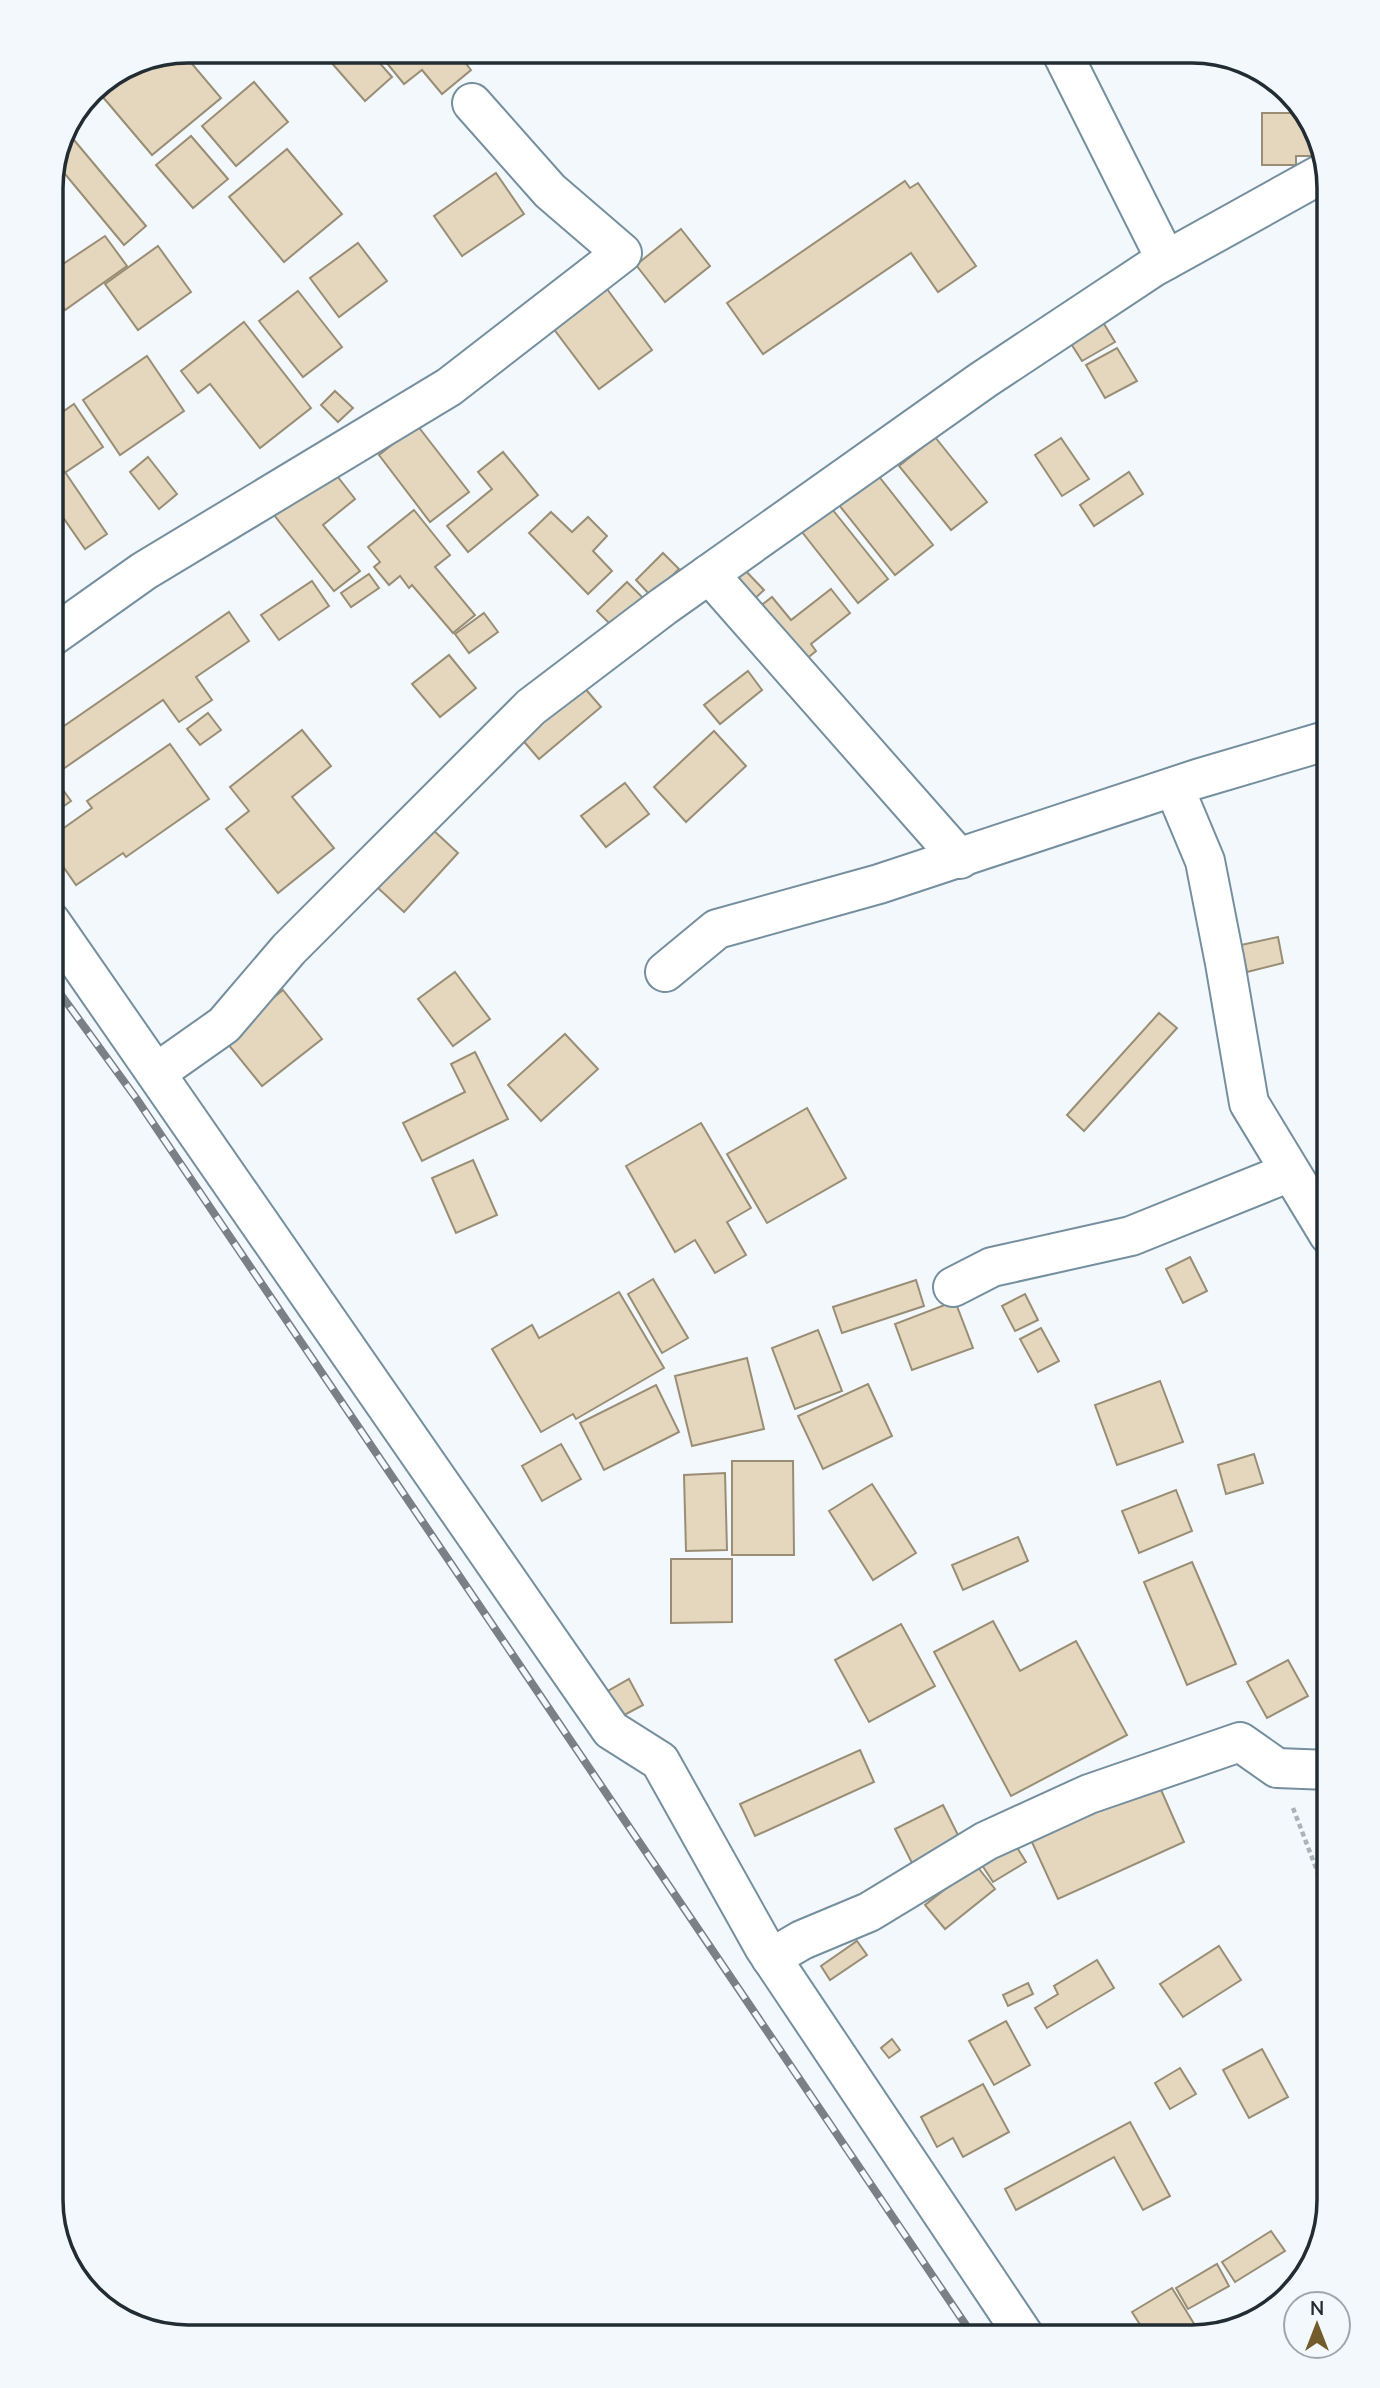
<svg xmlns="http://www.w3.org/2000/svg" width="1380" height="2388" font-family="'Nunito Sans',sans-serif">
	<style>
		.building { fill: #e4d7bd; stroke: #998e75; stroke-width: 2 }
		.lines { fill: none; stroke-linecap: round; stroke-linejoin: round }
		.street-casing { stroke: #758f9f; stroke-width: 42 }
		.path { stroke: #acb3b8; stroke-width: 4.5; stroke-dasharray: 5 3.5; stroke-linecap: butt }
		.street { stroke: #fff; stroke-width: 38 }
		.rail-casing { stroke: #798186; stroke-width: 8 }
		.rail { stroke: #f3f8fc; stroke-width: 5; stroke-dasharray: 16; stroke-linecap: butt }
		.rim { fill: none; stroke: #222c33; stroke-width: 3.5 }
	</style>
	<rect width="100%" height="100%" fill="#f3f8fc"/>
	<!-- building -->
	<g class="building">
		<path d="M309,51H332L318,62Z"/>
		<path d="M341,51H369L392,77L365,101L330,61Z"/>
		<path d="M388,51H456L471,70L442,94L422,70L404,84L381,56Z"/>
		<path d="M182,52L221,98L152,155L102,96L146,59Z"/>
		<path d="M254,82L288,122L236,166L202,126Z"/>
		<path d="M1292,102L1315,128L1318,156H1296V165H1262V113H1292Z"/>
		<path d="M191,136L228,179L193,208L156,165Z"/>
		<path d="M74,140L146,226L124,245L55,162L57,155Z"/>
		<path d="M287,149L342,214L284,262L229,197Z"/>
		<path d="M496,173L524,214L462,256L434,216Z"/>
		<path d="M905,181L910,188L918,183L976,266L938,292L911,253L763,354L727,303Z"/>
		<path d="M681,229L710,266L665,302L636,265Z"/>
		<path d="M105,236L127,266L65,310L62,306L51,314V272Z"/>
		<path d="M358,243L387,281L339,317L310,278Z"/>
		<path d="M158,246L191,292L138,330L105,284Z"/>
		<path d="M607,289L652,350L599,389L553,328Z"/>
		<path d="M298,291L342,347L303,377L259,321Z"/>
		<path d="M1101,319L1115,342L1082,361L1068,339Z"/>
		<path d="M244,322L311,408L260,448L210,384L198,393L181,371Z"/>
		<path d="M1117,348L1137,381L1105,398L1086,365Z"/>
		<path d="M147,356L184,411L120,455L83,400Z"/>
		<path d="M335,391L353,408L338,422L321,405Z"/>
		<path d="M74,404L103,447L51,482V420Z"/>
		<path d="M417,425L469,492L430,522L379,455Z"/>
		<path d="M935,437L987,502L951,530L899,466Z"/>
		<path d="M1061,438L1089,479L1062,496L1035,455Z"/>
		<path d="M503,452L538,495L468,552L447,526L492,489L478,472Z"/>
		<path d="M148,457L177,494L159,509L130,472Z"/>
		<path d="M65,472L107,534L85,549L51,500V482Z"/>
		<path d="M334,472L355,499L323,525L360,571L334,591L274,515Z"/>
		<path d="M1129,472L1143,494L1094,526L1080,505Z"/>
		<path d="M877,474L933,545L895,575L839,505Z"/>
		<path d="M832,509L888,579L858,603L802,532Z"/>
		<path d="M414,510L450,555L435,567L475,615L453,633L412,585L409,588L400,576L389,585L374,567L380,562L368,547Z"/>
		<path d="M551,512L572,532L588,517L607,536L593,551L612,571L588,594L529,533Z"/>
		<path d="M663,553L679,569L651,596L636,580Z"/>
		<path d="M740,565L764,590L749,604L725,579Z"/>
		<path d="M369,574L379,588L351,607L341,593Z"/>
		<path d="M312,581L329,606L279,640L261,615Z"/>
		<path d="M627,582L646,601L616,630L597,611Z"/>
		<path d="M831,589L850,613L811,644L816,651L799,665L755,610L772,597L791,620Z"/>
		<path d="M229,612L249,641L196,677L212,700L179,722L163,700L53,776L71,801L51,815V735Z"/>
		<path d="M484,613L498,632L469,653L455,634Z"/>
		<path d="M449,655L476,688L440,717L412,684Z"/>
		<path d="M748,671L762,690L720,724L704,705Z"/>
		<path d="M582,685L601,707L539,759L520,737Z"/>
		<path d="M208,713L221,730L200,745L187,729Z"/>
		<path d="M302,730L331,766L292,797L334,848L278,893L226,829L249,811L230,787Z"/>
		<path d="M714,731L746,766L686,822L654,787Z"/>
		<path d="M170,744L209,799L126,857L123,853L76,885L51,849V837L92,808L87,801Z"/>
		<path d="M625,783L649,814L606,847L581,816Z"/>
		<path d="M432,829L458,853L404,912L378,888Z"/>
		<path d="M1278,937L1283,963L1247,972L1241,945Z"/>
		<path d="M455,972L490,1019L453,1046L418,999Z"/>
		<path d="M283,990L322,1039L262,1086L223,1038Z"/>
		<path d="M1159,1013L1177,1028L1084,1131L1067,1115Z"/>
		<path d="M565,1034L598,1069L541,1121L508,1085Z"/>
		<path d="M475,1052L508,1119L422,1161L403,1123L465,1092L451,1064Z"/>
		<path d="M807,1108L846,1178L767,1223L727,1154Z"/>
		<path d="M701,1123L751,1208L727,1222L746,1255L715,1273L695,1240L675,1252L626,1166Z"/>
		<path d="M473,1160L497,1215L456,1233L432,1178Z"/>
		<path d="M1190,1257L1207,1291L1183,1303L1166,1269Z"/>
		<path d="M653,1279L688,1338L662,1353L628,1294Z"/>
		<path d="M916,1280L924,1306L842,1333L833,1307Z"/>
		<path d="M619,1292L664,1368L576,1419L573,1414L541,1432L492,1349L532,1325L539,1338Z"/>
		<path d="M1025,1294L1038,1320L1015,1331L1002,1306Z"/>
		<path d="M955,1301L973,1348L912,1370L895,1324Z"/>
		<path d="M1041,1328L1059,1361L1038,1372L1020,1339Z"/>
		<path d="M818,1330L842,1391L795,1409L772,1348Z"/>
		<path d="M747,1358L764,1429L692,1446L675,1376Z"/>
		<path d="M1160,1381L1183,1442L1117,1465L1095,1405Z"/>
		<path d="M868,1384L892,1436L823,1469L798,1416Z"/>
		<path d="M656,1385L679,1432L604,1470L580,1423Z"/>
		<path d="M1329,1434V1459L1318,1440Z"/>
		<path d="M561,1444L581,1479L542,1501L522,1466Z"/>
		<path d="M1254,1454L1263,1483L1226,1494L1218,1465Z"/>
		<path d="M732,1461H793L794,1555H732Z"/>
		<path d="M725,1473L727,1550L686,1551L684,1475Z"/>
		<path d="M872,1484L916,1553L873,1580L829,1511Z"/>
		<path d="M1176,1490L1192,1531L1139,1553L1122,1511Z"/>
		<path d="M1018,1537L1028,1561L963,1590L952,1565Z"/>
		<path d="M671,1559H732V1622L671,1623Z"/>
		<path d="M1192,1562L1236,1664L1187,1685L1144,1582Z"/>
		<path d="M993,1621L1020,1671L1076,1641L1127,1735L1011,1796L934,1652Z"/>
		<path d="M901,1624L935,1686L869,1722L835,1660Z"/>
		<path d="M1288,1660L1308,1696L1267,1718L1247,1682Z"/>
		<path d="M629,1679L643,1705L615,1720L601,1695Z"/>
		<path d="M860,1750L874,1782L755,1836L740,1804Z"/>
		<path d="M1158,1783L1184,1842L1058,1899L1031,1840Z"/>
		<path d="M943,1805L961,1841L913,1865L895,1829Z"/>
		<path d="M1013,1841L1026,1862L993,1882L980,1862Z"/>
		<path d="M976,1865L995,1889L945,1929L925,1905Z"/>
		<path d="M857,1941L867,1955L830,1980L821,1966Z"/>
		<path d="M1219,1946L1241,1980L1183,2017L1160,1984Z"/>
		<path d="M1097,1960L1114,1988L1047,2028L1035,2008L1058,1994L1054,1986Z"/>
		<path d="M1028,1983L1033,1994L1008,2006L1003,1995Z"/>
		<path d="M1006,2021L1030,2065L994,2085L969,2041Z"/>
		<path d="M892,2039L900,2050L889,2058L881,2048Z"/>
		<path d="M1262,2049L1288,2097L1249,2118L1223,2070Z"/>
		<path d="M1180,2068L1196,2094L1170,2109L1155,2083Z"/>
		<path d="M983,2084L1009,2132L963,2157L953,2138L937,2147L921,2117Z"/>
		<path d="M1130,2122L1170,2196L1143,2210L1114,2157L1016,2210L1005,2189Z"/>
		<path d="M1271,2231L1285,2251L1235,2282L1222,2262Z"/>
		<path d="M1217,2264L1229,2286L1188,2309L1176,2288Z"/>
		<path d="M1172,2288L1201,2335L1192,2337H1148L1132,2312Z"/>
	</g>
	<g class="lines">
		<!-- street casing -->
		<g class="street-casing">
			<g id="street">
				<path d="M1061,51L1166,260"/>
				<path d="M709,574L960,859"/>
				<path d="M51,637L144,571L449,387L622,253L550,191L472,103"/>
				<path d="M1174,787L1205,861L1225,963L1249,1103L1329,1235"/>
				<path d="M51,922L611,1730L660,1761L764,1947L1025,2337"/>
				<path d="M665,972L717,929L879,884L1197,779L1329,740"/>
				<path d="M156,1073L224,1025L289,949L531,707L664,606L983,380L1152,268L1325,172"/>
				<path d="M953,1287L992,1267L1131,1236L1290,1172"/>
				<path d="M771,1958L802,1940L869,1912L986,1841L1089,1794L1240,1742L1277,1768L1329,1770"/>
			</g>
		</g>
		<!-- path -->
		<path class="path" d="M1293,1808L1329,1902"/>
		<!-- street -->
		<use href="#street" class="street"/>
		<!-- rail casing -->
		<g class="rail-casing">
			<path id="rail" d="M51,981L136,1098L974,2337"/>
		</g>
		<!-- rail -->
		<use href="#rail" class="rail"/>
	</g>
	<!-- crop -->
	<path d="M0 0H1380V2388H0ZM188 63H1192A125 125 0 0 1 1317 188V2200A125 125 0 0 1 1192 2325H188A125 125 0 0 1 63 2200V188A125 125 0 0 1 188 63Z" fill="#f3f8fc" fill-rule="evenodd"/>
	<path class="rim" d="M188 63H1192A125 125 0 0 1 1317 188V2200A125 125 0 0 1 1192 2325H188A125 125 0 0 1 63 2200V188A125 125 0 0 1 188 63Z"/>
	<!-- north arrow -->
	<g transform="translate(1317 2325)"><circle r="33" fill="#f3f8fc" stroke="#9fa6ac" stroke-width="2"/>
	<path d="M0-5L12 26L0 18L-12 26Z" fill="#725c2c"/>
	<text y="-10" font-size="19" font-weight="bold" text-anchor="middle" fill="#222c33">N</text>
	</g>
</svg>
